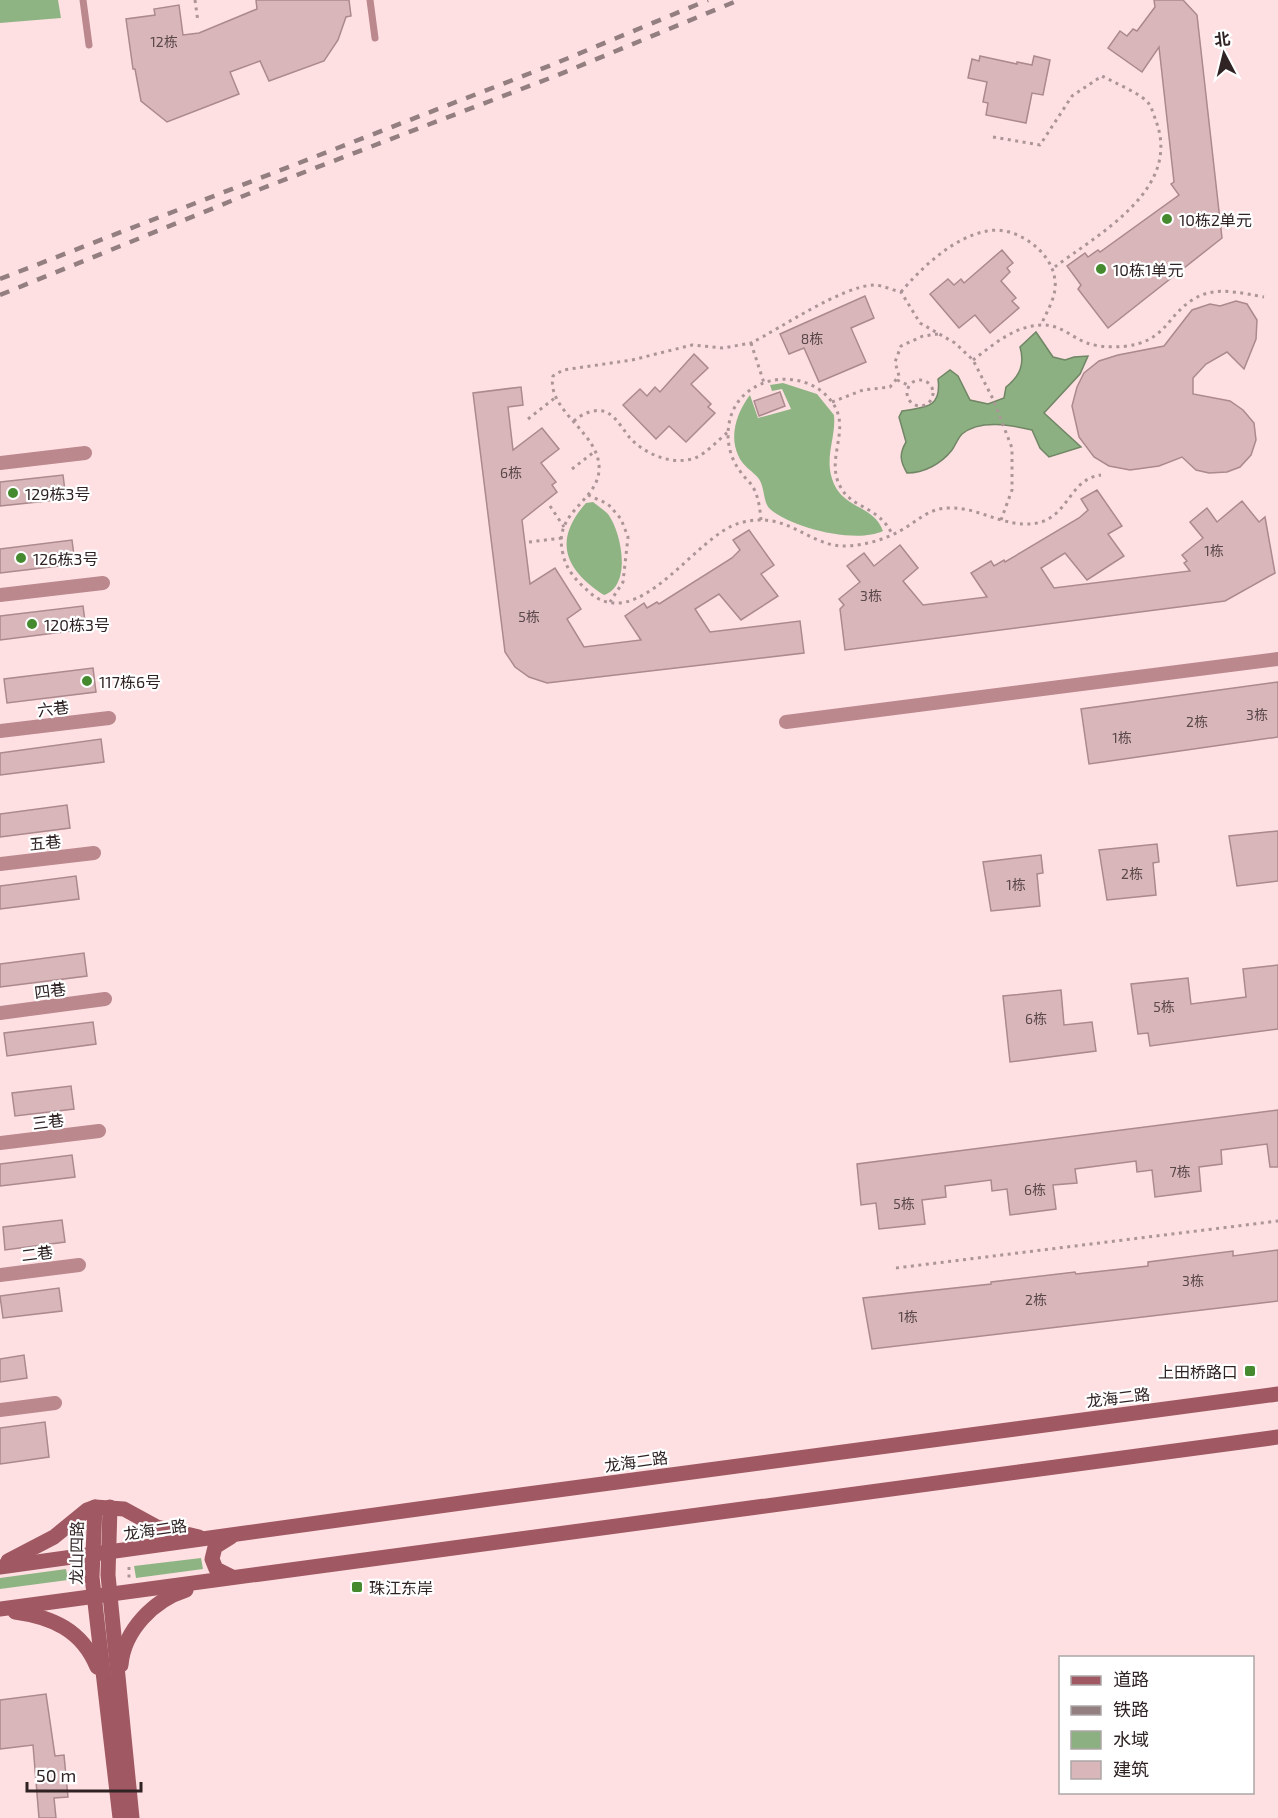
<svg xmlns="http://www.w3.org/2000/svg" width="1278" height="1818" font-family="'Exo 2','Noto Sans SC',sans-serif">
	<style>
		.forest { fill: #8fb484 }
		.water { fill: #8cb081; stroke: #708665; stroke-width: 1.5 }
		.building { fill: #d9b6b9; stroke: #ab898d; stroke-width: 1.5 }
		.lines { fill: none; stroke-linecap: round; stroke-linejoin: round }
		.path { stroke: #ac9597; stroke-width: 3; stroke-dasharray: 3 4.5; stroke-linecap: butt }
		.lane { stroke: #bb888e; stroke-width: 7 }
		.street { stroke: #bb888e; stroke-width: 14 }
		.secondary { stroke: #a05963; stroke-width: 15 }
		.rail { stroke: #937e80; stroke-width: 4.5; stroke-dasharray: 10 10; stroke-linecap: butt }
		.poi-dot { fill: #458a2e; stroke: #fff; stroke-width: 2 }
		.labels { text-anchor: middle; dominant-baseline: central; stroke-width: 4.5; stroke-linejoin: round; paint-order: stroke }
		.number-label { font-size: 14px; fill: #5a4849 }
		.poi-label { font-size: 16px; fill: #302324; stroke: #fff; text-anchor: start }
		.street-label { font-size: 16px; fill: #302324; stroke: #fff }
	</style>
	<rect width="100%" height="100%" fill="#fee0e3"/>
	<!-- forest -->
	<g class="forest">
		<path d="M0,0H58L61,18L0,23Z"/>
		<path d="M783,383L817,394L834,415C836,436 826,454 831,475C840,511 872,502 883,531C856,544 792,528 770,509C763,503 765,488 759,479C753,471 742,466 738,455C729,435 737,412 750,395L758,418L791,409L782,389L772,391L770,385Z"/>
		<path d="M593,502C598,506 604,510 608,514C622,533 632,586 604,595C564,569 553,540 586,503Z"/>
		<path d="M201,1558L203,1569L136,1578L134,1566Z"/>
		<path d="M66,1569L68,1580L0,1589V1578Z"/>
	</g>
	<!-- water -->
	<path class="water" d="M1036,332L1053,357L1065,360L1074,357L1088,356L1080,374L1044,413L1081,447L1049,457L1040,448L1032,430C1011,425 980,419 962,434C958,438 955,446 952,450C941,464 924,473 907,473C900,461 899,454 906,442L899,417L902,411C924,407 942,409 938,379L950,370L958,376L970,400L988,404L1004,398L1006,387C1020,376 1025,364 1020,347Z"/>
	<!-- building -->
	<g class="building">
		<path d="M256,0H349L351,16L346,17L338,40L324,61L269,81L260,61L230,72L239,94L167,122L141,101L135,69H133L126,19L155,15L154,9L179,5L183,35L199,33L257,9Z"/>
		<path d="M1154,0H1183L1197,15L1222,238L1108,328L1078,289L1081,285L1067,266L1085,253L1088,257L1098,250L1100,252L1179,195L1171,184L1174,182L1159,47L1142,72L1108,48L1120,31L1127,36L1133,29L1137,31L1155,7Z"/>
		<path d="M980,56L1017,64V62L1032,65L1034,56L1050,60L1043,95L1032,93L1026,123L986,115L988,103L983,102L987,82L968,78L972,59L979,61Z"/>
		<path d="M1002,250L1013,263L1007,268L1010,272L1001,281L1016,298L1012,301L1019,308L990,333L975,315L959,328L930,294L948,279L954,285L961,279L964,283Z"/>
		<path d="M865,296L874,318L851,328L866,362L819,382L804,348L789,354L780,334Z"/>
		<path d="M1236,301L1247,304L1257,320L1256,339L1244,369L1227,352L1206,364L1193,378V394L1230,401L1243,410L1254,423L1256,440L1251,455L1240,467L1227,472L1209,473L1196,470L1182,457L1159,466L1130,470L1109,466L1094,457L1079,437L1072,406L1077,387L1084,373L1099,361L1118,355L1164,346L1192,310L1210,304L1220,306Z"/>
		<path d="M694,354L708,368L691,384L711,404L708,407L715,413L686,442L669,426L656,439L623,405L640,389L647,396L655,387L660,392Z"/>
		<path d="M521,387L523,405L508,407L513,450L542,428L559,449L541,463L556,482L552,485L557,492L522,520L530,584L555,568L581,609L567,619L584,647L641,640L625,616L644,603L647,608L657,602L659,604L732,558L740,550L733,540L749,530L774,565L761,574L778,596L741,620L719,594L695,609L710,632L800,621L804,653L547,683L529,677L515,667L505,652L473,393Z"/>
		<path d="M780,392L785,406L759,416L754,401Z"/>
		<path d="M63,475L66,499L0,506V482Z"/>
		<path d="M1097,490L1122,526L1108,534L1124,556L1087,580L1065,553L1041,568L1054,588L1190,571L1184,563L1187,561L1182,555L1203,538L1190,522L1207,508L1217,522L1242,501L1259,522L1265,517L1275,573L1225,601L845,650L840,609L844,605L839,599L860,582L847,566L864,553L874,566L900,545L918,568L903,581L923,605L987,597L971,573L991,561L994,566L1004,560L1005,562L1079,518L1088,510L1081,499Z"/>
		<path d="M72,540L75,564L0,573V549Z"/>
		<path d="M83,606L86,629L0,640V616Z"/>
		<path d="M93,668L96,692L7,703L4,679Z"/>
		<path d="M1278,682V737L1089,764L1081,709Z"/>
		<path d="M101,739L104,762L0,775V753Z"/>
		<path d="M67,805L70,828L0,837V814Z"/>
		<path d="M1278,831V881L1237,886L1229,836Z"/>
		<path d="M1157,844L1159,862L1153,863L1156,895L1107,900L1099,850Z"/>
		<path d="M1041,855L1043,873L1037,874L1040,906L991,911L983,862Z"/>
		<path d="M76,876L79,899L0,909V886Z"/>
		<path d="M84,953L87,976L0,987V964Z"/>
		<path d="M1278,965V1029L1150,1046L1148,1033L1138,1034L1131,984L1188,978L1191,1004L1246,997L1243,969Z"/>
		<path d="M1061,990L1064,1025L1092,1022L1096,1051L1010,1062L1003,996Z"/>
		<path d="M93,1022L96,1044L7,1056L4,1033Z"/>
		<path d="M71,1086L74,1109L15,1116L12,1093Z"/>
		<path d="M1278,1110V1167H1270L1267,1144L1221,1150L1222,1164L1199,1167L1201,1191L1155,1197L1152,1170L1137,1172L1136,1161L1075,1169L1077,1183L1053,1185L1056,1209L1010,1215L1007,1189L992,1191L991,1180L945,1186L946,1197L922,1200L925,1224L879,1229L876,1203L861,1205L857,1164Z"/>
		<path d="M72,1155L75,1177L0,1186V1164Z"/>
		<path d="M62,1220L65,1242L5,1250L3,1227Z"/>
		<path d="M1278,1250V1301L872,1349L863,1298L991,1284V1282L1075,1272L1076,1274L1148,1266V1262L1233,1251V1256Z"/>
		<path d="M59,1288L62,1311L3,1318L0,1296Z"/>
		<path d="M24,1355L27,1378L0,1382V1359Z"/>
		<path d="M45,1422L49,1457L0,1464V1428Z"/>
		<path d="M46,1694L55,1756L64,1755L68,1797L54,1798L56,1818H39L33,1745L0,1749V1700Z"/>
	</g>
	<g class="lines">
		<!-- path -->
		<g class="path">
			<path d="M195,0L198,22"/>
			<path d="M993,137L1040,145L1072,96L1102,76C1113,82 1144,95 1149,104C1152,108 1154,116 1156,121C1182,190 1098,234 1052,269"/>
			<path d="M901,292C922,267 954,237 987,231C1016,225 1053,252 1055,281C1057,296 1047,311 1041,325"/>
			<path d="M751,343L764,383"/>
			<path d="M973,360C993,345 1014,326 1041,325C1060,324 1071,337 1087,343C1101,348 1123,348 1137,344C1152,340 1161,332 1170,321C1200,284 1221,289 1264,297"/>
			<path d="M897,380L910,386"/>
			<circle cx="920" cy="393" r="13"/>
			<path d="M832,402L863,390L890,387L899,376L895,362L901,346L923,336L938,334"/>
			<path d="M528,419L556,397"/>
			<path d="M574,421C582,413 598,407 608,413C617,418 624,431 630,438C645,454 672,466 695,458C707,453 718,440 728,432"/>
			<path d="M572,469L594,452"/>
			<path d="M588,495L608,504L621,519L628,537L623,582L610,602"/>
			<path d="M550,506L564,527"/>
			<path d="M761,520C760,510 759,499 754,489C751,482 744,478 740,471C730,458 726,440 729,424C737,375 804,364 832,402C852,429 825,458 840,486C851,509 878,505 892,534"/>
			<path d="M1001,520L1012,490V448L993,399L973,360L955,343L920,323L901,292C892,290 882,285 874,285C842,286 781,328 751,343L723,348L692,345L632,360L563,370L553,376C546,412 602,433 599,471C596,503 552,512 563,554C566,570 577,581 588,591C638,638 696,534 740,523C789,509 808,548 848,546C866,545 885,539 900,531C916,522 929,508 948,508C967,507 984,515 1001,520C1072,540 1060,480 1101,475"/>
			<path d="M529,542L562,538"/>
			<path d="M896,1268L1278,1221"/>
			<path d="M129,1567V1578"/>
			<path d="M73,1581V1570"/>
		</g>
		<!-- lane -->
		<g class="lane">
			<path d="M83,0L89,45"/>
			<path d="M370,0L375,38"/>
		</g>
		<!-- street -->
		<g class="street">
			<path d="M0,463L85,453"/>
			<path d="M0,595L103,583"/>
			<path d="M786,722L1278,659"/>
			<path d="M0,731L109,718"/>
			<path d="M0,864L94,853"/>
			<path d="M0,1013L105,999"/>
			<path d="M0,1143L99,1131"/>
			<path d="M0,1275L79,1265"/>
			<path d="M0,1410L55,1403"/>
		</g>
		<!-- secondary -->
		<g class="secondary">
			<path d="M95,1507L92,1577L120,1818"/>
			<path d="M110,1507L108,1575L132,1818"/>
			<path d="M231,1537L215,1547L212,1559L216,1569L232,1577"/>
			<path d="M8,1561L54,1537L87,1510L95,1507L124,1509L157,1527L199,1537"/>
			<path d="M0,1567L490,1499L1278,1394"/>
			<path d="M0,1609L1278,1437"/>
			<path d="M15,1612C52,1617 82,1630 97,1667"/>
			<path d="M121,1665C124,1630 154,1600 186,1590"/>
		</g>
		<!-- rail -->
		<g class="rail">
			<path d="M0,279L554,64L708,0"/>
			<path d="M0,295L263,188L558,75L739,0"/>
		</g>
	</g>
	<!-- markers -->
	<g class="poi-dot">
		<circle cx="1167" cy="219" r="6"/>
		<circle cx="1101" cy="269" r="6"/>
		<circle cx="13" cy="493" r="6"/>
		<circle cx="21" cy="558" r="6"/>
		<circle cx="32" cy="624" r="6"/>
		<circle cx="87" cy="681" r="6"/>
		<rect x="1244" y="1365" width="12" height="12" rx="3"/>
		<rect x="351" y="1581" width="12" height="12" rx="3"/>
	</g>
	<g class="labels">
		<!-- number labels -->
		<g class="number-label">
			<text x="164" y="41">12栋</text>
			<text x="812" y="338">8栋</text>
			<text x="511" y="472">6栋</text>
			<text x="1214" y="550">1栋</text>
			<text x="871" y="595">3栋</text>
			<text x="529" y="616">5栋</text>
			<text x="1257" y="714">3栋</text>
			<text x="1197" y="721">2栋</text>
			<text x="1122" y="737">1栋</text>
			<text x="1132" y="873">2栋</text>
			<text x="1016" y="884">1栋</text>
			<text x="1164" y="1006">5栋</text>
			<text x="1036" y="1018">6栋</text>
			<text x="1180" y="1171">7栋</text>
			<text x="1035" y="1189">6栋</text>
			<text x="904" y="1203">5栋</text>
			<text x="1193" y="1280">3栋</text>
			<text x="1036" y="1299">2栋</text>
			<text x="908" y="1316">1栋</text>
		</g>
		<!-- poi labels -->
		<g class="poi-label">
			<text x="1179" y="219">10栋2单元</text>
			<text x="1113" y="269">10栋1单元</text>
			<text x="25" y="493">129栋3号</text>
			<text x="33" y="558">126栋3号</text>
			<text x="44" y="624">120栋3号</text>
			<text x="99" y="681">117栋6号</text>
			<text x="1238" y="1371" text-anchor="end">上田桥路口</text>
			<text x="369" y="1587">珠江东岸</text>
		</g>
		<!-- street labels -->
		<g class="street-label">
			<text transform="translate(53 708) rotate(-7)">六巷</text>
			<text transform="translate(45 842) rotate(-6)">五巷</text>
			<text transform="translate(50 990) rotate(-7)">四巷</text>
			<text transform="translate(48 1121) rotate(-7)">三巷</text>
			<text transform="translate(37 1253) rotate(-7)">二巷</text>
			<text transform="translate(1118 1397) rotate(-7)">龙海二路</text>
			<text transform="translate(636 1461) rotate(-8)">龙海二路</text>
			<text transform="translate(155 1529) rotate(-8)">龙海二路</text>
			<text transform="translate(76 1553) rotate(-89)">龙山四路</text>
		</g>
	</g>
	<!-- legend -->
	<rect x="1059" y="1656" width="195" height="138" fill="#ffffff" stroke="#aca7a7" stroke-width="1.5"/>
	<rect x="1071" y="1676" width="30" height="9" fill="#a05963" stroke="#aca7a7" stroke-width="1.5"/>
	<text x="1113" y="1686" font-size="18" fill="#302324">道路</text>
	<rect x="1071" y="1706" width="30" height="9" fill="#937e80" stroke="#aca7a7" stroke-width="1.5"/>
	<text x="1113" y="1716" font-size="18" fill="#302324">铁路</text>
	<rect x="1071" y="1731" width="30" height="18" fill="#8cb081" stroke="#aca7a7" stroke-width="1.5"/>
	<text x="1113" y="1746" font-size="18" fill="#302324">水域</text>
	<rect x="1071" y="1761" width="30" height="18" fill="#d9b6b9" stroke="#aca7a7" stroke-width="1.5"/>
	<text x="1113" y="1776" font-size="18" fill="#302324">建筑</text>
	<!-- north arrow -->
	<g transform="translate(1224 54) rotate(353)" stroke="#ffffff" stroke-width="4.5" paint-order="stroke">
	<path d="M0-4.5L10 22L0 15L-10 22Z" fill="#302324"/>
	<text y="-9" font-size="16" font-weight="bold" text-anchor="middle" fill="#302324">北</text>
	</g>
	<!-- scale -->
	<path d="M27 1782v9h114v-9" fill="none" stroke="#302324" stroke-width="3"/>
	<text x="36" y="1782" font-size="18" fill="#302324" stroke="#ffffff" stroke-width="4.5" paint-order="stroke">50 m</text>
</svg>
